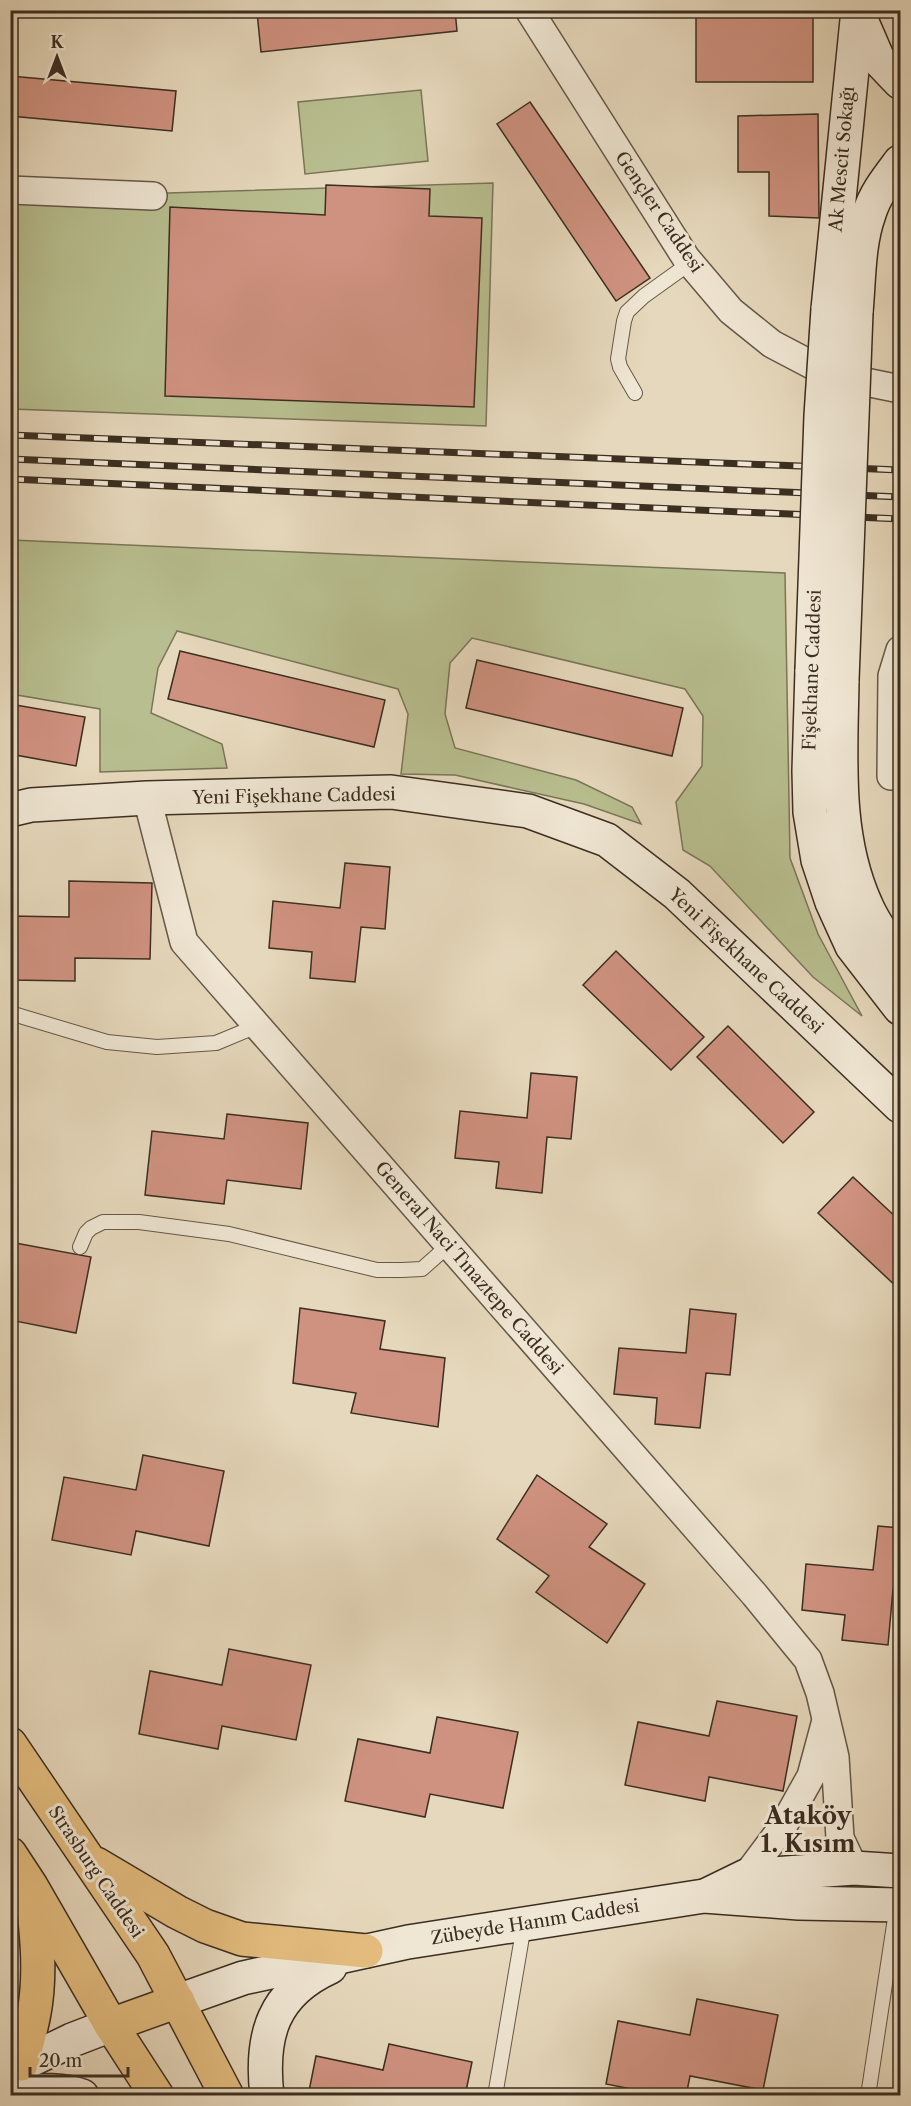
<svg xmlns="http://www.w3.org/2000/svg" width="911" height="2106" font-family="'Libre Caslon Text',serif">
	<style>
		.green { fill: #b8be8f; stroke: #7a7658; stroke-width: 1.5 }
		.building { fill: #cf9280; stroke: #3c2e21; stroke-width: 1.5 }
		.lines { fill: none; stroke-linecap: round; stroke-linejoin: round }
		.lane-casing { stroke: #665848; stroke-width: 16 }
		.street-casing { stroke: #665848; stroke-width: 30 }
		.secondary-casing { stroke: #3c2e21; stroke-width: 36 }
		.primary-casing { stroke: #3c2e21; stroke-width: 36 }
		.lane { stroke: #efe6d3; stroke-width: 14 }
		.street { stroke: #efe6d3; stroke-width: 27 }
		.secondary { stroke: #efe6d3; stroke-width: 33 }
		.primary { stroke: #e3bc7e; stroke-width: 33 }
		.rail-casing { stroke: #3c2e21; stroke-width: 7 }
		.rail { stroke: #efe6d3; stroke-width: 4.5; stroke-dasharray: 14; stroke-linecap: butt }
		.secondary-bridge-casing { stroke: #3c2e21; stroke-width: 36; stroke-linecap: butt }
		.secondary-bridge { stroke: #efe6d3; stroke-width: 33 }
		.labels { text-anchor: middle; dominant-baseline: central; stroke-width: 6; stroke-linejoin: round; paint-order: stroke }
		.street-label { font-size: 18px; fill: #3c2e21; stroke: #efe6d3 }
		.district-label { font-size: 24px; font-weight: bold; fill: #3c2e21; stroke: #efe6d3 }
	</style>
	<rect width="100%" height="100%" fill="#e6d8bc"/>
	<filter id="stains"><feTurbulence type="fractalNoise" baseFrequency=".00333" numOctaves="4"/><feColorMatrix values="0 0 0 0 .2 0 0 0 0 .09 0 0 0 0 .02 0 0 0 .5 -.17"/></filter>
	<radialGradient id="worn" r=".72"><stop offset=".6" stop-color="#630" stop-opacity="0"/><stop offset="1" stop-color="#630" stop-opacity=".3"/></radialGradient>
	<!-- green -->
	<g class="green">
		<path d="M421,90L428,161L305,174L298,102Z"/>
		<path d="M11,183L168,193L493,183L486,426L11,409Z"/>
		<path d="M11,540L785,573L790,858L818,934L862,1016L813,977L710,866L683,850L676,802L702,766L703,716L685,689L472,638L450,663L445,714L455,748L576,780L632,807L641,824L584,804L455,775L401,774L408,714L398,689L177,631L158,668L151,713L222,744L227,768L100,772V709L11,694Z"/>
	</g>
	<!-- building -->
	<g class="building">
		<path d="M272,10H455L457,31L261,52L257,12Z"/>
		<rect x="696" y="10" width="117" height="72"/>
		<path d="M10,76L176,91L172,131L10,116Z"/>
		<path d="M530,102L650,278L616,301L497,124Z"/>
		<path d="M818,114L819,218L769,216V172H738V116Z"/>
		<path d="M326,185L430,189L429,216L482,218L474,407L165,396L170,207L325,215Z"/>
		<path d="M180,651L385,700L374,747L168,699Z"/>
		<path d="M477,660L683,708L672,756L466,708Z"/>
		<path d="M10,704L85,717L76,766L10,754Z"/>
		<path d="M345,863L390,867L385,929L361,927L355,982L310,978L312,952L269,948L273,901L340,908Z"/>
		<path d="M69,881L152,883L150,959L75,958V981L10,980V916L69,917Z"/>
		<path d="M616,951L704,1037L671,1070L583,985Z"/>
		<path d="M728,1026L814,1112L783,1143L697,1057Z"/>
		<path d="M531,1073L577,1077L571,1139L547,1137L542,1193L496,1188L499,1162L455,1158L460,1111L527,1118Z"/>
		<path d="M227,1114L308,1123L301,1189L227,1180L224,1204L145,1195L152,1131L224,1139Z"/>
		<path d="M853,1177L900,1221V1290L818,1213Z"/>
		<path d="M10,1242L91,1257L76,1333L10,1320Z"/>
		<path d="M300,1308L385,1321L380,1349L445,1358L438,1427L351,1413L356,1393L293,1383Z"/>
		<path d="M690,1309L736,1314L730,1375L706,1373L700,1428L655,1424L657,1398L614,1394L619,1348L686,1353Z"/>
		<path d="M143,1455L224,1471L209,1546L136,1531L131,1555L52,1540L64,1477L136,1490Z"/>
		<path d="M537,1475L607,1524L589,1547L645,1584L607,1643L536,1592L549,1576L497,1539Z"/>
		<path d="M878,1526L900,1528V1590L893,1589L888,1645L842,1640L845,1615L802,1610L806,1564L873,1570Z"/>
		<path d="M229,1649L311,1665L296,1740L222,1726L218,1749L139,1734L150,1671L222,1685Z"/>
		<path d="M717,1701L797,1716L783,1791L709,1777L705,1801L625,1785L638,1722L709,1736Z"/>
		<path d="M437,1717L518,1732L503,1808L430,1794L425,1817L345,1801L358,1739L430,1753Z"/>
		<path d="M697,1999L778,2015L763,2090L690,2076L686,2096H667L606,2084L618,2021L690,2035Z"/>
		<path d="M389,2044L472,2062L465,2096H308L316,2056L383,2070Z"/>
	</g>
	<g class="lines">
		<!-- lane casing -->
		<g class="lane-casing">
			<g id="lane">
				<path d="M635,393L620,367L618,359L624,321L627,312L644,296L690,263"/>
				<path d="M10,1013L107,1042L157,1047L216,1043L257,1026"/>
				<path d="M80,1247L86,1233L91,1228L103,1222H139L229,1234L377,1270H402L422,1269L449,1245"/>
				<path d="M495,2096L524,1925"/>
				<path d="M868,2096L897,1905"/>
			</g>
		</g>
		<!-- street casing -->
		<g class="street-casing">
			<g id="street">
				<path d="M529,10L686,258L731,311L772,344L831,375L900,389"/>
				<path d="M10,190L153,196"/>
				<path d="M891,776L892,676L900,650"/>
				<path d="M147,798L184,942L754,1594L808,1660L820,1693L835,1757L840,1838L854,1868"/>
				<path d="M746,1876L782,1828L811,1776L825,1724"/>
			</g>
		</g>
		<!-- secondary casing -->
		<g class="secondary-casing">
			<g id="secondary">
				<path d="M858,13L878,59L900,82"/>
				<path d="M828,309L858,10"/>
				<path d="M856,312C859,281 858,244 869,214C875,194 888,178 900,162"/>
				<path d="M812,670L809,771L810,812L818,860L832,902L852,946L900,1008"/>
				<path d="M842,680C841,755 834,835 866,905C874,924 888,943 900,959"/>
				<path d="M10,810L31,805L147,798L391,792L528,811L607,840L677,894L900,1106"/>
				<path d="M709,1894L746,1876L854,1868L900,1871"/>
				<path d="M178,2001L243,1978L408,1942L704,1896L799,1903L900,1905"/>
				<path d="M10,2070L72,2040L111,2025"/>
				<path d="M10,2092C33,2091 61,2088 82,2096"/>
				<path d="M267,2096C260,2035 273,1993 330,1967"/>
			</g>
		</g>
		<!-- primary casing -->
		<g class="primary-casing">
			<g id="primary">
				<path d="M10,1744L153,1955L227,2096"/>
				<path d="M10,1854L31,1886L111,2025L157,2096"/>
				<path d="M96,1864L177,1912L205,1926L242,1939L366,1951"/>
				<path d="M111,2025L178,2001"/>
				<path d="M21,2064C26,2047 31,2030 34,2013C41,1975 37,1937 33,1900"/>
			</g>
		</g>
		<!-- lane -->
		<use href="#lane" class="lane"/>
		<!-- street -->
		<use href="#street" class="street"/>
		<!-- secondary -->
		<use href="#secondary" class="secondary"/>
		<!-- primary -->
		<use href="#primary" class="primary"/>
		<!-- rail casing -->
		<g class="rail-casing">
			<g id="rail">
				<path d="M10,435L900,470"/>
				<path d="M10,459L900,497"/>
				<path d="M10,479L900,519"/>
			</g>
		</g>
		<!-- rail -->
		<use href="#rail" class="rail"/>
		<!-- secondary-bridge casing -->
		<g class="secondary-bridge-casing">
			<g id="secondary-bridge">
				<path d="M812,670L821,416L828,309"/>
				<path d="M842,680L856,312"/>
			</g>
		</g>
		<!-- secondary-bridge -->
		<use href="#secondary-bridge" class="secondary-bridge"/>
	</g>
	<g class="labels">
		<!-- street labels -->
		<g class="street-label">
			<text transform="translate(842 159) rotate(-85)">Ak Mescit Sokağı</text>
			<text transform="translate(659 212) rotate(56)">Gençler Caddesi</text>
			<text transform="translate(812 670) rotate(-88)">Fişekhane Caddesi</text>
			<text transform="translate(294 796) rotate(-1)">Yeni Fişekhane Caddesi</text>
			<text transform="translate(746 961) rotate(43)">Yeni Fişekhane Caddesi</text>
			<text transform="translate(469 1268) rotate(49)">General Naci Tınaztepe Caddesi</text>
			<text transform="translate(96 1872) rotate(56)">Strasburg Caddesi</text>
			<text transform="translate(535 1922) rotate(-9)">Zübeyde Hanım Caddesi</text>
		</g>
		<!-- district labels -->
		<g class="district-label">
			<text x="808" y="1815">Ataköy<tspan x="808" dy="28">1. Kısım</tspan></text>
		</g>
	</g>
	<!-- margin -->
	<rect width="911" height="2106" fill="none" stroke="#e6d8bc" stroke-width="36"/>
	<rect x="12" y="12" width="887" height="2082" fill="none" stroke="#3c2e21" stroke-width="3"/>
	<rect x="18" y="18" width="875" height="2070" fill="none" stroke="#3c2e21" stroke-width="1.5"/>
	<!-- north arrow -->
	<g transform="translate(57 57)" stroke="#efe6d3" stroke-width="4.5" paint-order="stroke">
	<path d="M0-4.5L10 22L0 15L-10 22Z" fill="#3c2e21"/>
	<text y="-9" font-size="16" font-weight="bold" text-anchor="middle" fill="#3c2e21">K</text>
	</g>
	<!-- scale -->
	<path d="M30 2067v9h98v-9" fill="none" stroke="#3c2e21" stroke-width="3"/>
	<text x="39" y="2067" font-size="18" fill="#3c2e21" stroke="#efe6d3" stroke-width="4.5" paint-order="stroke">20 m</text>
	<rect width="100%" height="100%" filter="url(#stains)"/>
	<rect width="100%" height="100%" fill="url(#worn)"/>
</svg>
